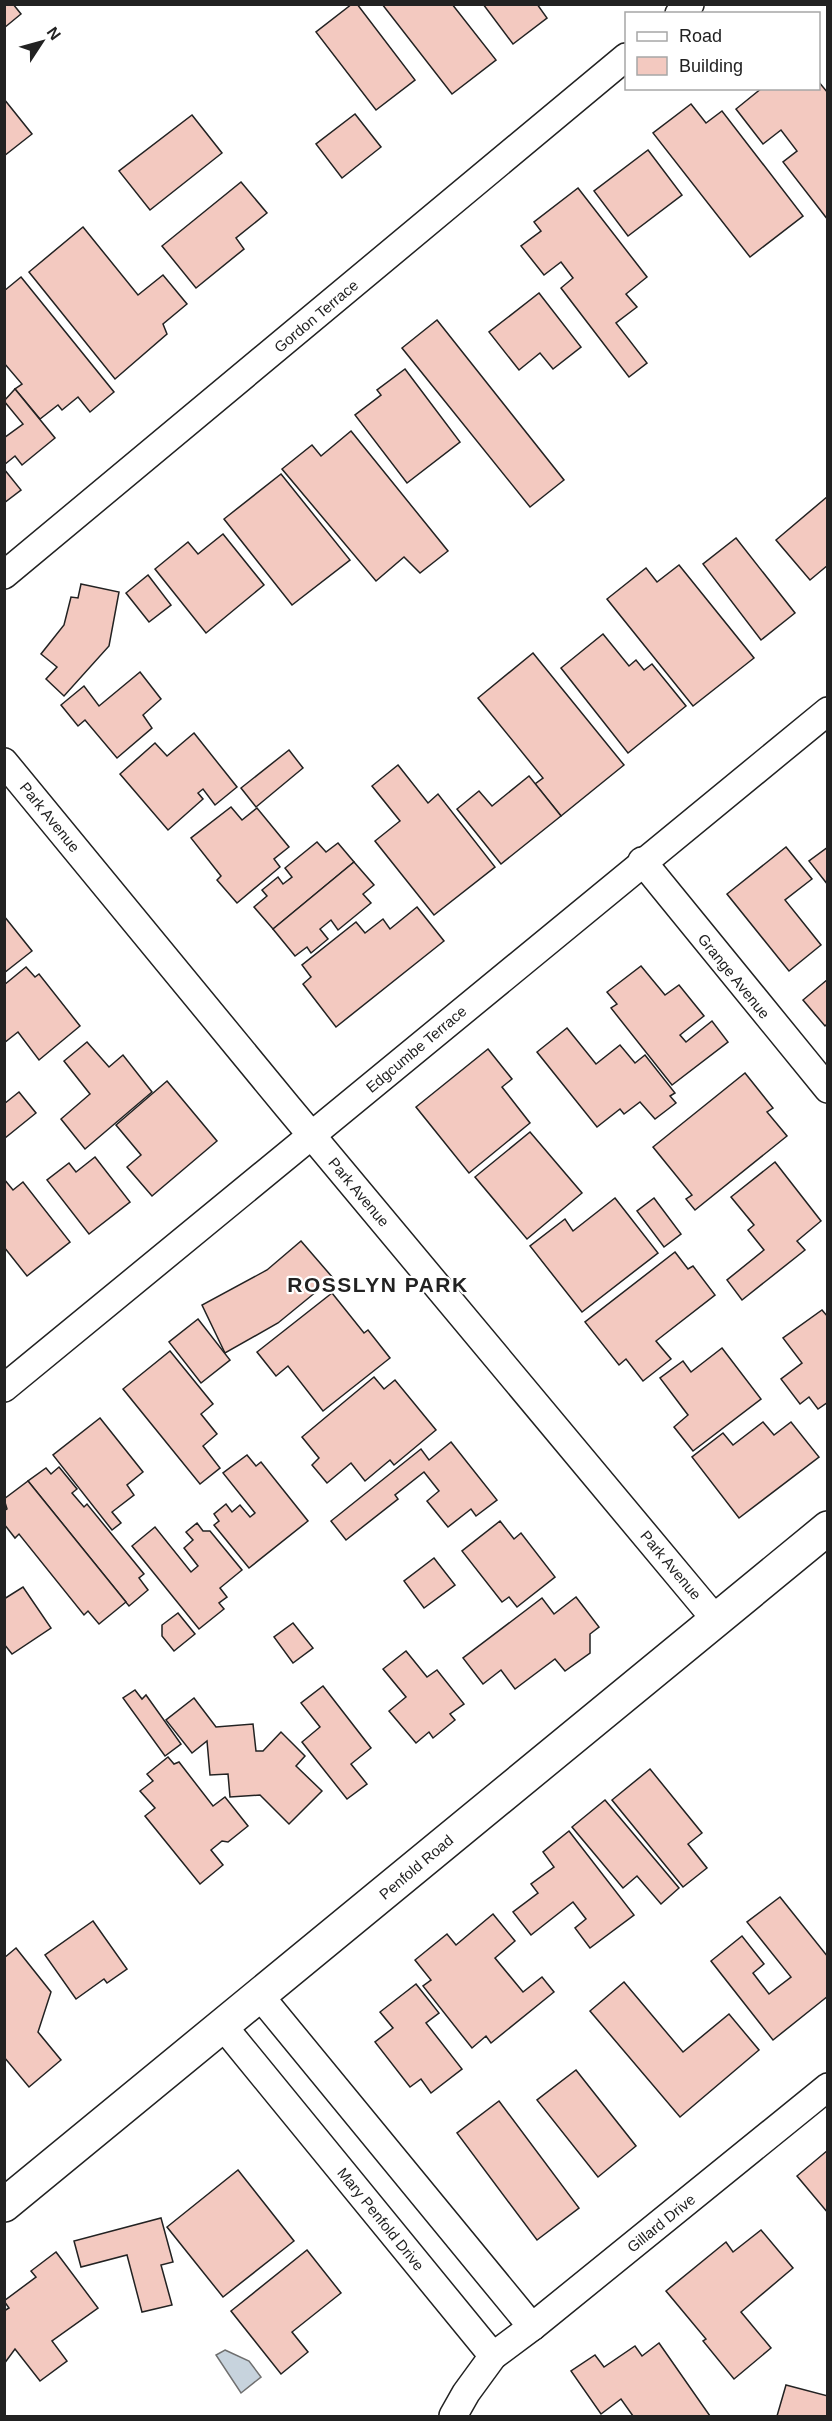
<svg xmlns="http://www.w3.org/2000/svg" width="832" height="2421" font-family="Arial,sans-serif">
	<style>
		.water { fill: #c7d3dd; stroke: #6f6f6f; stroke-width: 1.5 }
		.building { fill: #f3c9c0; stroke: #222; stroke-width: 1.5 }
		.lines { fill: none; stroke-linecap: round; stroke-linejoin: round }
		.minor-casing { stroke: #222; stroke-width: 30 }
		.secondary-casing { stroke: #222; stroke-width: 36 }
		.minor { stroke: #fff; stroke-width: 27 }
		.secondary { stroke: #fff; stroke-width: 33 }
		.labels { text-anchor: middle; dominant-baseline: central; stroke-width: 4.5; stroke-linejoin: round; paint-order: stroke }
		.street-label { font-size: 15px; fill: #222; stroke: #fff }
		.district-label { font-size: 21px; font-weight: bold; letter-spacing: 1.5px; fill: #222; stroke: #fff }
	</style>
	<rect width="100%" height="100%" fill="#fff"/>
	<!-- water -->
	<path class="water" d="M225,2350L249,2361L261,2377L241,2393L216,2355Z"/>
	<!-- building -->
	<g class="building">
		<path d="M4,4H13L21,14L4,28Z"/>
		<path d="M352,4H357L415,80L376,110L316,32Z"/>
		<path d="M382,4H452L496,60L452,94Z"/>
		<path d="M483,4H537L547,18L513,44Z"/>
		<path d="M818,81L828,93V220L783,162L797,151L781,130L763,144L736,109L762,88H818Z"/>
		<path d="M4,99L32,134L4,156Z"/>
		<path d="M691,104L706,123L722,111L803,216L750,257L653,133Z"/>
		<path d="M355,114L381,147L342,178L316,144Z"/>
		<path d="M192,115L222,153L150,210L119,171Z"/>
		<path d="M648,150L682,195L628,236L594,191Z"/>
		<path d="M241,182L267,213L236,238L244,249L196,288L162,246Z"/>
		<path d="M578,188L647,277L626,294L637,307L616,323L647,363L629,377L561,288L573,278L561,262L544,275L521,246L541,231L534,222Z"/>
		<path d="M83,227L138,295L163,275L187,304L163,324L167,334L115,379L29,272Z"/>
		<path d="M21,277L114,392L90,412L78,397L62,410L58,405L40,419L15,389L22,384L4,363V291Z"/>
		<path d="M539,293L581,347L553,369L540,353L519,370L489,332Z"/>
		<path d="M437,320L564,480L530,507L402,348Z"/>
		<path d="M405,369L460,442L407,483L355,415L381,395L377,390Z"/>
		<path d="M15,389L55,438L22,465L15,456L4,465V438L23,424L4,401Z"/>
		<path d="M351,431L448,551L420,573L404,557L376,581L282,469L312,445L321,456Z"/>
		<path d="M4,469L21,490L4,503Z"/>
		<path d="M281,474L350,560L292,605L224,519Z"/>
		<path d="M828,496V565L810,580L776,540Z"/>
		<path d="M223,534L264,585L206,633L155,569L188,542L198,554Z"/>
		<path d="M736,538L795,613L761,640L703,564Z"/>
		<path d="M679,565L754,658L693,706L607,599L646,568L657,582Z"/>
		<path d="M148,575L171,605L149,622L126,593Z"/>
		<path d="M81,584L119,592L109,646L64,696L46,679L57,667L41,654L64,625L71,597L78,598Z"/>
		<path d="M603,634L629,666L636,660L644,670L652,664L686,706L628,753L561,668Z"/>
		<path d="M533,653L624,765L561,816L535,784L543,778L478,698Z"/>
		<path d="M140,672L161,699L143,715L152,728L117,758L85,720L78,726L61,705L84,686L99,706Z"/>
		<path d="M194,733L237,787L215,805L203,789L198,793L203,799L168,830L120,774L155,743L167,756Z"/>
		<path d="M289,750L303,768L256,807L241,788Z"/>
		<path d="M398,765L428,803L438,794L495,867L434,915L375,841L400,821L372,786Z"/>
		<path d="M529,776L561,816L501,864L457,809L479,791L492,806Z"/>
		<path d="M231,807L242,820L257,808L289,847L274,859L280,867L237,903L217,880L221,876L191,838Z"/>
		<path d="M317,842L326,852L338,843L354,862L273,929L254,907L267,896L262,890L278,877L283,884L292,877L285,868Z"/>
		<path d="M786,847L812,879L785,900L821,945L789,971L727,894Z"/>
		<path d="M828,847V885L809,861Z"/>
		<path d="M354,862L374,885L363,894L371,903L338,930L331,920L320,929L328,939L311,953L307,947L295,956L273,929Z"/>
		<path d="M417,907L444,941L336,1027L303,984L311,977L302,965L356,922L365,933L383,919L390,929Z"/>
		<path d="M4,916L32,951L4,973Z"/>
		<path d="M641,966L665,995L679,985L704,1016L680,1035L686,1042L712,1021L728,1042L672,1085L611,1008L617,1004L607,992Z"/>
		<path d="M26,967L35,977L39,974L80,1026L39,1060L18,1032L4,1043V985Z"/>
		<path d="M828,979V1023L825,1026L803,1000Z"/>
		<path d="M567,1028L596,1064L620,1045L635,1063L645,1055L675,1093L670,1096L676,1103L655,1119L640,1102L624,1114L620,1109L597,1127L537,1052Z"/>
		<path d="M87,1042L109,1067L123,1055L152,1092L85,1149L61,1119L90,1094L64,1061Z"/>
		<path d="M488,1049L512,1079L502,1087L530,1123L469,1173L416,1107Z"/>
		<path d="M745,1073L773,1108L767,1112L787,1136L695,1210L686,1199L692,1195L653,1147Z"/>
		<path d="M167,1081L217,1141L152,1196L127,1167L141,1155L116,1125Z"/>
		<path d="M19,1092L36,1113L5,1138L4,1104Z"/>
		<path d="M530,1132L582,1193L527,1239L475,1177Z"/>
		<path d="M95,1157L130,1202L89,1234L47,1180L69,1163L76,1172Z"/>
		<path d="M775,1162L821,1221L797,1241L805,1250L742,1300L727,1280L764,1250L748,1230L754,1225L731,1197Z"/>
		<path d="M4,1179L13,1190L23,1182L70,1242L27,1276L4,1247Z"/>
		<path d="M615,1198L658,1253L582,1312L530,1246L565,1219L573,1231Z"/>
		<path d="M654,1198L681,1234L664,1247L637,1211Z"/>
		<path d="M301,1241L333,1278L278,1323L225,1353L202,1305L267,1270Z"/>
		<path d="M675,1252L688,1269L693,1266L715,1295L656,1341L671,1359L643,1381L626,1359L619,1365L585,1322Z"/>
		<path d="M332,1293L364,1333L368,1330L390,1358L323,1411L288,1366L276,1376L257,1352Z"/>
		<path d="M822,1310L828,1317V1402L818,1409L809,1397L800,1404L781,1379L802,1363L783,1338Z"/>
		<path d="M198,1319L230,1360L201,1383L169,1342Z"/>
		<path d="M722,1348L761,1399L693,1451L674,1427L688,1415L660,1378L683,1361L691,1372Z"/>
		<path d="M170,1351L213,1404L201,1414L217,1434L203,1446L220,1468L200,1484L123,1389Z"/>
		<path d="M374,1377L384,1389L395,1380L436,1430L394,1465L390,1460L365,1481L351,1463L327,1483L312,1465L319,1458L302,1437Z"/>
		<path d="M100,1418L143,1472L127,1485L134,1495L112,1512L121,1523L112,1530L53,1455Z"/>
		<path d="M763,1422L774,1435L791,1422L819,1457L739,1518L692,1457L723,1433L733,1445Z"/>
		<path d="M451,1442L497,1500L476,1516L471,1509L448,1527L427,1501L439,1491L424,1472L395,1495L398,1499L346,1540L331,1521L421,1449L429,1460Z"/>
		<path d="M247,1455L256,1466L261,1462L308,1521L249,1568L214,1525L219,1521L214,1514L226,1504L232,1512L240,1505L250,1517L255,1513L223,1473Z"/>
		<path d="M59,1467L77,1489L72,1493L84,1507L87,1504L144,1574L139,1578L148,1590L129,1606L28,1481L46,1468L51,1474Z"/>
		<path d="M28,1481L126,1602L99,1624L88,1611L84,1615L19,1534L15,1538L4,1524V1511L7,1509L4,1499Z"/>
		<path d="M500,1521L514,1539L521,1533L555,1577L517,1607L509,1597L502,1602L462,1551Z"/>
		<path d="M197,1523L203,1531H210L242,1570L220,1588L227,1597L219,1603L224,1609L199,1629L132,1546L155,1527L191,1572L198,1566L184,1548L193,1540L186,1532Z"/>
		<path d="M434,1558L455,1585L424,1608L404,1581Z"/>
		<path d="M23,1587L51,1628L12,1654L4,1644V1599Z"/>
		<path d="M576,1597L599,1627L590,1634V1653L565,1671L555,1659L515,1689L501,1670L483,1684L463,1658L542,1598L554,1614Z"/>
		<path d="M178,1613L195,1634L174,1651L162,1636V1625Z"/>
		<path d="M293,1623L313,1648L293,1663L274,1637Z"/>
		<path d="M406,1651L427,1677L437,1670L464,1704L450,1714L455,1720L433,1738L429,1732L416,1743L389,1711L406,1697L383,1669Z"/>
		<path d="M323,1686L371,1748L351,1764L367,1784L347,1799L302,1742L320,1727L301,1703Z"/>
		<path d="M135,1690L142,1699L146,1695L181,1744L165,1756L123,1698Z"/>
		<path d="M194,1698L216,1727L253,1724L256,1751H263L281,1732L305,1756L296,1766L322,1791L289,1824L260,1795L230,1797L228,1774L210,1775L207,1741L192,1753L166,1720Z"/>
		<path d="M168,1757L174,1764L179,1762L213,1806L225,1797L248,1826L228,1842L222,1841L211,1850L223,1865L200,1884L145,1816L155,1808L140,1791L153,1781L147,1774Z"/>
		<path d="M650,1769L702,1833L688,1844L707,1868L683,1887L612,1800Z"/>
		<path d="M605,1800L679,1888L661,1904L637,1876L623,1888L572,1827Z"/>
		<path d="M569,1831L634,1915L590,1948L575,1928L586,1919L573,1902L531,1935L513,1912L538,1893L531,1884L554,1867L543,1852Z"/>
		<path d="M780,1897L828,1957V1996L773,2040L711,1961L742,1936L764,1964L753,1973L769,1994L791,1977L747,1922Z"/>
		<path d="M493,1914L515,1941L495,1958L523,1992L542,1977L554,1992L491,2043L486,2036L472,2048L423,1986L431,1980L415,1960L447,1934L456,1945Z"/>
		<path d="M93,1921L127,1969L107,1983L104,1979L76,1999L45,1955Z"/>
		<path d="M16,1948L51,1992L38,2032L61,2060L29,2087L4,2057V1958Z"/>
		<path d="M624,1982L683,2052L729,2014L759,2050L680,2117L590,2011Z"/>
		<path d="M416,1984L439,2013L426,2023L462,2069L431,2093L421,2079L410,2087L375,2042L393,2028L380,2012Z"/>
		<path d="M576,2070L636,2146L598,2177L537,2100Z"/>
		<path d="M499,2101L579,2208L537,2240L457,2133Z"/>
		<path d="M828,2150V2213L797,2176Z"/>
		<path d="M238,2170L294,2241L223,2297L167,2227Z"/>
		<path d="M161,2218L173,2262L161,2265L172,2305L142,2312L127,2255L81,2267L74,2241Z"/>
		<path d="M761,2230L793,2268L741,2312L771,2348L734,2379L703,2341L706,2339L666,2291L726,2242L733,2252Z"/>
		<path d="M307,2250L341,2293L292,2332L308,2352L281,2374L231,2311Z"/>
		<path d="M56,2252L98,2308L52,2341L67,2361L40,2381L15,2349L4,2364V2311L9,2308L4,2301L36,2277L31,2271Z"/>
		<path d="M659,2343L710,2416H633L621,2399L601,2414L571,2371L595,2355L604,2367L635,2346L642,2356Z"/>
		<path d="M786,2385L828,2396V2416H777Z"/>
	</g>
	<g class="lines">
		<!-- minor casing -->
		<g class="minor-casing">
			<g id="minor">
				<path d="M679,14L690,4"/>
				<path d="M4,575L626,57"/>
				<path d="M4,762L287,1106L716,1620"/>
				<path d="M642,861L828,1089"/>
				<path d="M4,1388L828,711"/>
				<path d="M260,1996L532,2327"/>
				<path d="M223,2026L493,2356"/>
				<path d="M453,2416L466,2393L493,2356L532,2327L828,2087"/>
			</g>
		</g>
		<!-- secondary casing -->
		<g class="secondary-casing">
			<path id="secondary" d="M4,2205L828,1528"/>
		</g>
		<!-- minor -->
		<use href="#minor" class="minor"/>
		<!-- secondary -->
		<use href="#secondary" class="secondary"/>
	</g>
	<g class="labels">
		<!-- street labels -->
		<g class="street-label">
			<text transform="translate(316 316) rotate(-40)">Gordon Terrace</text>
			<text transform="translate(50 817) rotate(51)">Park Avenue</text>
			<text transform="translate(734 976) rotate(51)">Grange Avenue</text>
			<text transform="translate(416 1049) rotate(-40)">Edgcumbe Terrace</text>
			<text transform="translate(359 1192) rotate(50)">Park Avenue</text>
			<text transform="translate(671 1565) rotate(50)">Park Avenue</text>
			<text transform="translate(416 1867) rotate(-40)">Penfold Road</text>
			<text transform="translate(381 2219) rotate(51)">Mary Penfold Drive</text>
			<text transform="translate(661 2223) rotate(-39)">Gillard Drive</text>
		</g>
		<!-- district labels -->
		<g class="district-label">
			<text x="378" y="1284">ROSSLYN PARK</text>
		</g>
	</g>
	<!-- border -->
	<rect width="832" height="2421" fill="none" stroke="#222222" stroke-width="12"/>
	<!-- legend -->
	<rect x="625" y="12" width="195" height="78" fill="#ffffff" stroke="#a7a7a7" stroke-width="1.5"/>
	<rect x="637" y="32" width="30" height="9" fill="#ffffff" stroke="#a7a7a7" stroke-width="1.5"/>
	<text x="679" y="42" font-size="18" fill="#222222">Road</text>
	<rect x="637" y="57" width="30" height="18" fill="#f3c9c0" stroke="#a7a7a7" stroke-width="1.5"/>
	<text x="679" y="72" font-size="18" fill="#222222">Building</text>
	<!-- north arrow -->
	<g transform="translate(42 42) rotate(54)" stroke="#ffffff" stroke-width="4.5" paint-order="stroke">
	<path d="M0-4.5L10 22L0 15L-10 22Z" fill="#222222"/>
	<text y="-9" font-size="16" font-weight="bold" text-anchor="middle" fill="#222222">N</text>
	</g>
</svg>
